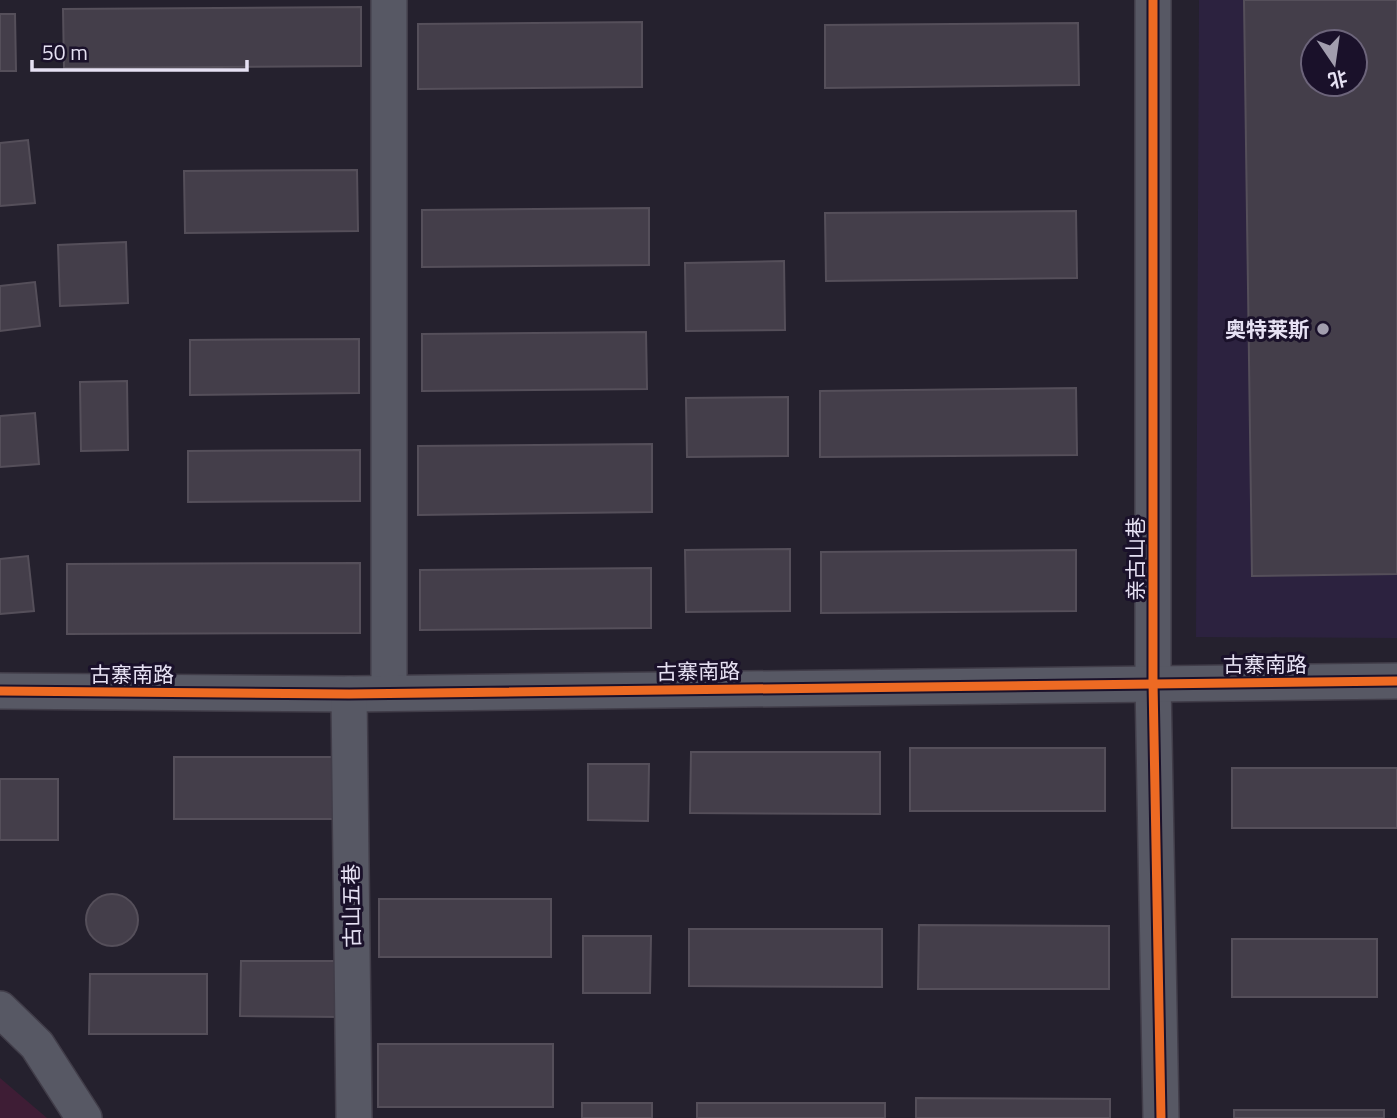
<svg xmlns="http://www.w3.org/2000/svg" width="1397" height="1118" font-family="'Titillium Web','Noto Sans SC',sans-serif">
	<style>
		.built { fill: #2c223f; fill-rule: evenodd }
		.green { fill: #3e1d35 }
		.building { fill: #443e4a; stroke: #554f5a; stroke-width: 2; fill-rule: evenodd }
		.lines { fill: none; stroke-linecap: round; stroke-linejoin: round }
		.minor-casing { stroke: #413d49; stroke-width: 38 }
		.minor { stroke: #575864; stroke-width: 35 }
		.cycleway-casing { stroke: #1a112a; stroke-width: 13 }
		.cycleway { stroke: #ed6a23; stroke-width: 9 }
		.poi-dot { fill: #a29eae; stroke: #1a112a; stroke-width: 2.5 }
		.labels { text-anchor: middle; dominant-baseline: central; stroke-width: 6; stroke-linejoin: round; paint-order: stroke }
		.poi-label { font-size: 21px; font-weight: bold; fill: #e6e1f3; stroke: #1a112a; text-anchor: end }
		.street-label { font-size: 21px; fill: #e6e1f3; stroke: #1a112a }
	</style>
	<rect width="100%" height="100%" fill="#25212e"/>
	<!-- built -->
	<path class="built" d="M1199,0H1397V638L1196,637ZM1313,42H1355V84H1313Z"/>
	<!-- green -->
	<path class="green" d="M0,1078L47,1118H0Z"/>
	<!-- building -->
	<g class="building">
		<path d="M1244,0H1397V574L1252,576ZM1313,42H1355V84H1313Z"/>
		<path d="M361,7V66L64,68L63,9Z"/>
		<path d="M0,14H15L16,71H0Z"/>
		<path d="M642,22V87L418,89V24Z"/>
		<path d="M1078,23L1079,85L825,88V25Z"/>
		<path d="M28,140L35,203L0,206V143Z"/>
		<path d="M357,170L358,231L185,233L184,171Z"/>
		<path d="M649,208V265L422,267V210Z"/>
		<path d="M1076,211L1077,278L826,281L825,213Z"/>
		<path d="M126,242L128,303L60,306L58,245Z"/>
		<path d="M784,261L785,330L686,331L685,263Z"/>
		<path d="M35,282L40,326L0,331V286Z"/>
		<path d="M646,332L647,389L422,391V334Z"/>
		<path d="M359,339V393L190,395V340Z"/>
		<path d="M127,381L128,450L81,451L80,382Z"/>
		<path d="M1076,388L1077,455L820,457V391Z"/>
		<path d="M788,397V456L687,457L686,398Z"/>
		<path d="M35,413L39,464L0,467V416Z"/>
		<path d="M652,444V512L418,515V446Z"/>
		<path d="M360,450V501L188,502V451Z"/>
		<path d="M790,549V611L686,612L685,550Z"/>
		<path d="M1076,550V611L821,613V552Z"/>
		<path d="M28,556L34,611L0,614V559Z"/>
		<path d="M360,563V633L67,634V564Z"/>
		<path d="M651,568V628L420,630V570Z"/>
		<rect x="910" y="748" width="195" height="63"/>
		<path d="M691,752H880V814L690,813Z"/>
		<rect x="174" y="757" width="161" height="62"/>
		<path d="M588,764H649L648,821L588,820Z"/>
		<rect x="1232" y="768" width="165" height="60"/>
		<rect x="0" y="779" width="58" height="61"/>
		<circle cx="112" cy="920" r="26"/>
		<rect x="379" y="899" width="172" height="58"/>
		<path d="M919,925L1109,926V989H918Z"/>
		<path d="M689,929H882V987L689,986Z"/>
		<path d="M583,936H651L650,993H583Z"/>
		<rect x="1232" y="939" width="145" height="58"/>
		<path d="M241,961H343V1017L240,1016Z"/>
		<path d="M90,974H207V1034H89Z"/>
		<rect x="378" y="1044" width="175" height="63"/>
		<path d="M916,1098L1110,1099V1118H916Z"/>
		<rect x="582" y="1103" width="70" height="15"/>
		<rect x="697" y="1103" width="188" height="15"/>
		<rect x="1234" y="1110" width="150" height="8"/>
	</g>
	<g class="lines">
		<!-- minor casing -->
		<g class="minor-casing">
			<g id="minor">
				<path d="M389,0V693"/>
				<path d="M1153,0V682L1161,1118"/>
				<path d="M0,691L349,694L1397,681"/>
				<path d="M349,694L354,1118"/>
				<path d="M0,1009L37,1045L84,1118"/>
			</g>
		</g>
		<!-- minor -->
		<use href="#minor" class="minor"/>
		<!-- cycleway casing -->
		<g class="cycleway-casing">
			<g id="cycleway">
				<path d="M1153,0V682L1161,1118"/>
				<path d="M0,691L349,694L1397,681"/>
			</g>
		</g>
		<!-- cycleway -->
		<use href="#cycleway" class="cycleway"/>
	</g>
	<!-- markers -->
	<circle class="poi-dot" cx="1323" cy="329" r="7"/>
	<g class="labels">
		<!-- poi labels -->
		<g class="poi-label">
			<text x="1309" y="329">奥特莱斯</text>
		</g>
		<!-- street labels -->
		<g class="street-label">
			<text transform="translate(1135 559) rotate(-90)">亲古山巷</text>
			<text x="1265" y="664">古寨南路</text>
			<text transform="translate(698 671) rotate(-1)">古寨南路</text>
			<text x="132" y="674">古寨南路</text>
			<text transform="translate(351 906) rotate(-91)">古山五巷</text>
		</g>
	</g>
	<!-- north arrow -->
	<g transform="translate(1334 63) rotate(167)"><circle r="33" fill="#1a112a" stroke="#6c647a" stroke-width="2"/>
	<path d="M0-5L12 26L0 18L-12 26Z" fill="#a29eae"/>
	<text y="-10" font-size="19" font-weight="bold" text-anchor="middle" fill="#e6e1f3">北</text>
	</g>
	<!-- scale -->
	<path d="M32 60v10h215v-10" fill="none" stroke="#e6e1f3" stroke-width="3.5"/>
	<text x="42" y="60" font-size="21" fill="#e6e1f3" stroke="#1a112a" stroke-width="5" paint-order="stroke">50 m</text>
</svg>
